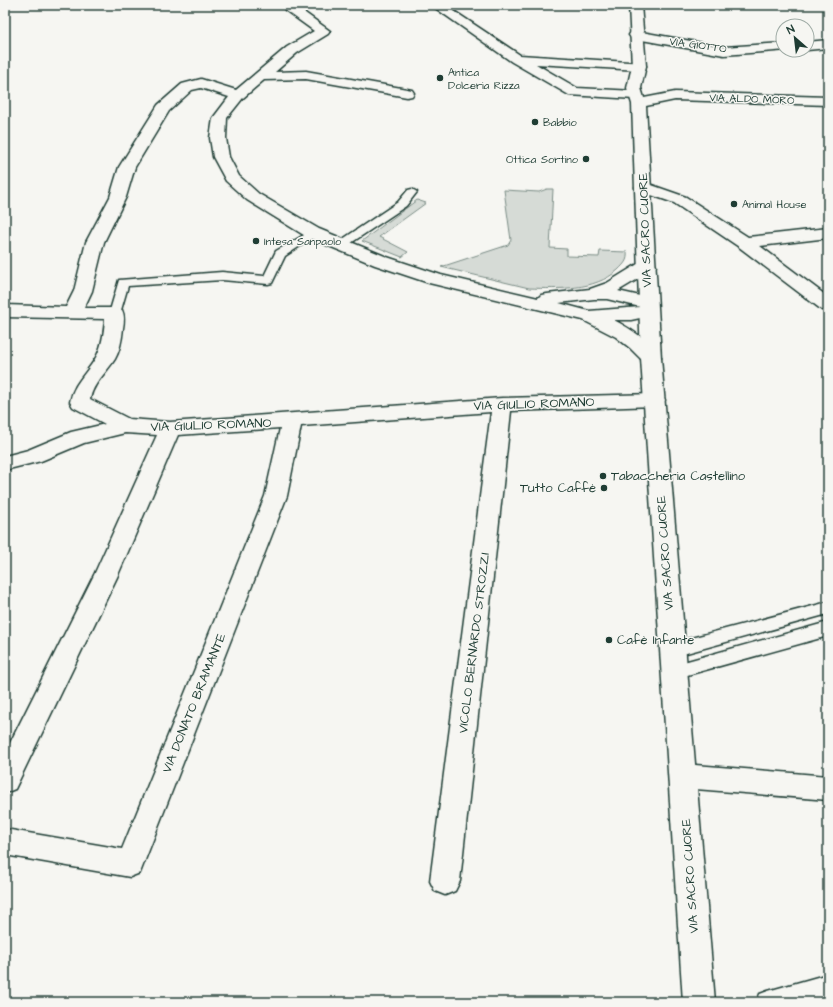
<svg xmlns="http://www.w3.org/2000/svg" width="833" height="1007" font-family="'Architects Daughter',sans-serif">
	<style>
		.green { fill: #d6dbd6; stroke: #7a8c85 }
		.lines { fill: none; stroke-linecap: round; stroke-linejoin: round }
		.lane-casing { stroke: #1f3d34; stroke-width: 3 }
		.street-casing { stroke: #1f3d34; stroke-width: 3 }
		.secondary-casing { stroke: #1f3d34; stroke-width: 3 }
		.lane { fill: #f6f6f2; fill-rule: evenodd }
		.street { fill: #f6f6f2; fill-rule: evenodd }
		.secondary { fill: #f6f6f2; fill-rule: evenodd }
		.poi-dot { fill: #1f3d34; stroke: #f6f6f2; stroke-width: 1.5 }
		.labels { text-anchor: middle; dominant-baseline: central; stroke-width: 3; stroke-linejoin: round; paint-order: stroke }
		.far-street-label { font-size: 11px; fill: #1f3d34; stroke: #f6f6f2 }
		.far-poi-label { font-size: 11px; fill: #1f3d34; stroke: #f6f6f2; text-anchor: start }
		.street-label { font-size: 13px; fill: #1f3d34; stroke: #f6f6f2 }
		.poi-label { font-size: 13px; fill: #1f3d34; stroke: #f6f6f2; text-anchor: start }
	</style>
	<rect width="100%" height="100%" fill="#f6f6f2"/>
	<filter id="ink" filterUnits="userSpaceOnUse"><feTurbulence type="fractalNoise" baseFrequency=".025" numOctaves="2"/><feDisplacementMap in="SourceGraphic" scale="8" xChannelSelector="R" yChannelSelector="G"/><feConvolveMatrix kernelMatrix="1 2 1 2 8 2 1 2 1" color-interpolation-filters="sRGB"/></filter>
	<g filter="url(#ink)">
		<!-- green -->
		<g class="green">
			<path d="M547,189H553L550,248L567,249V256L599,257L600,251L627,252C628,261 624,264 618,270C594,291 559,289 529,288L441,267L508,245L511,240L504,190L539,192Z"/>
			<path d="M417,200L426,203L379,237L408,252L402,257L362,241Z"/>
		</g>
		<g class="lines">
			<!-- lane casing -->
			<g class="lane-casing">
				<g id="lane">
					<path d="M412,189L417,192L406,206L345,247H337L335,245L337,243L398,202L408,190Z"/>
					<path d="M313,230L317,231L319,233L317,235L285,256L272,283L268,284L222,280L128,286L119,317H111L109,314L119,280L222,272L264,276L276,251Z"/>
					<path d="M828,602V614L672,657L666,655L664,650L666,645L672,643Z"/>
					<path d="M828,622V636L673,679L667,677L664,672L667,667L673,665Z"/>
					<path d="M828,974V996L806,1002H757L760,994L768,991Z"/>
				</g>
			</g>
			<!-- street casing -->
			<g class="street-casing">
				<g id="street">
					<path d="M284,5H294L330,31L328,34L297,53L275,72L306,71L407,89L412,90L414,93L412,96L407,97L306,79L264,80L243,98L227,118L226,138L229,157L239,176L259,194L319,229L387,257L441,275L538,298L541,295L547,294L590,289L607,283L641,262L647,261L653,262L656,266L653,270L618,291L653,299L656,303L653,307L657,311L654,315L631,320H614C631,329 650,341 661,358L658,362L651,364L644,362L630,348L616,337L583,320L429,283L375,265L307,237L247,200L226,181L213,157L210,138L213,118L229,97L201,88L192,90L169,111L135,167L126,197L104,242L92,291L84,308H115L122,310C125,316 124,322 123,328C122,339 120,350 115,359C107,372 93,383 90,399L129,419L170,422L502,398L655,394L662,395L665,400L662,405L655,406L511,411L460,881L455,891L445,895L435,891L430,881L491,412L301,426L287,496L140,873L130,877L5,855V829L122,849L265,496L280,428L178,435L118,575L15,789L5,793V753L94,575L157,435L125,433L84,443L41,461L5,470V456L28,450L71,432L105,424L73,407L70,402C73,384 86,374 95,359C102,348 104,332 105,319L5,317V305L66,307L74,291L86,242L110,197L119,167L158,105L182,84L201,79L236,90L287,47L314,31L285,10L283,7ZM594,299H607L640,307L589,311L559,303Z"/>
					<path d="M431,5H445L520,55L644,63L646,66L644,69L639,70L536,64L577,88L635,91L640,92L642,95L640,98L635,99L569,95L512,62Z"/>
					<path d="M636,31L724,47L783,43V50H787L724,55L631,38L629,35L631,32Z"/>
					<path d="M828,40V48L807,50V42Z"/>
					<path d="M643,182L686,197L748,237L828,228V238L760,246L828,297V311L822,310L739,247L674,203L637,190L635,187L637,184Z"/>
					<path d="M683,764L828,776V800L683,788L673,784L669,776L673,768Z"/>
				</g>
			</g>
			<!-- secondary casing -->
			<g class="secondary-casing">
				<path id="secondary" d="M629,5H641L646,66L641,88L644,98L675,92L828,97V105L675,100L646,106L661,358L715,1002H683L641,358L632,104L627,88L632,66Z"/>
			</g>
			<!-- lane -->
			<use href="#lane" class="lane"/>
			<!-- street -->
			<use href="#street" class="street"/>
			<!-- secondary -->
			<use href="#secondary" class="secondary"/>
		</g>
	</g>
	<!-- markers -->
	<g class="poi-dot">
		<circle cx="440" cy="78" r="4"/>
		<circle cx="535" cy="122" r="4"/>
		<circle cx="586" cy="159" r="4"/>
		<circle cx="734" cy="204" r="4"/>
		<circle cx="256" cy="241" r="4"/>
		<circle cx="603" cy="476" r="4"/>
		<circle cx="604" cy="488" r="4"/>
		<circle cx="609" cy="640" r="4"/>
	</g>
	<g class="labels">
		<!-- far-street labels -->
		<g class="far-street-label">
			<text transform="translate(698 45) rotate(8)">VIA GIOTTO</text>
			<text transform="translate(752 99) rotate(2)">VIA ALDO MORO</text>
		</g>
		<!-- far-poi labels -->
		<g class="far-poi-label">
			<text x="448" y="72">Antica<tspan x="448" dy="13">Dolceria Rizza</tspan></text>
			<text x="543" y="122">Babbio</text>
			<text x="578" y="159" text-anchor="end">Ottica Sortino</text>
			<text x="742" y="204">Animal House</text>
			<text x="264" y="241">Intesa Sanpaolo</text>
		</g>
		<!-- street labels -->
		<g class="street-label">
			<text transform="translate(645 230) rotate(-92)">VIA SACRO CUORE</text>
			<text transform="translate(534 404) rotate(-2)">VIA GIULIO ROMANO</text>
			<text transform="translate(211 425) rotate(-2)">VIA GIULIO ROMANO</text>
			<text transform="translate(665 553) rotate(-94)">VIA SACRO CUORE</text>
			<text transform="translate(474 643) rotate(-83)">VICOLO BERNARDO STROZZI</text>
			<text transform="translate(194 703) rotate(-68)">VIA DONATO BRAMANTE</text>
			<text transform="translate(690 876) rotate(-94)">VIA SACRO CUORE</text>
		</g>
		<!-- poi labels -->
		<g class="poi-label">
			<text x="611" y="476">Tabaccheria Castellino</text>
			<text x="596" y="488" text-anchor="end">Tutto Caffè</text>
			<text x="617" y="640">Cafè Infante</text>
		</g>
	</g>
	<!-- margin -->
	<rect width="833" height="1007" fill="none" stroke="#f6f6f2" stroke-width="20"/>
	<rect x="10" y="10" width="813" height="987" fill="none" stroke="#1f3d34" stroke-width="1.5" filter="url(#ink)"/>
	<!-- north arrow -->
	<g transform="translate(795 38) rotate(332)"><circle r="19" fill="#f6f6f2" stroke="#a0aca6"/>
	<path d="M0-3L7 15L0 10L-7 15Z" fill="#1f3d34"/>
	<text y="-6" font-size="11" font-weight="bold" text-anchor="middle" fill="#1f3d34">N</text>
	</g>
</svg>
